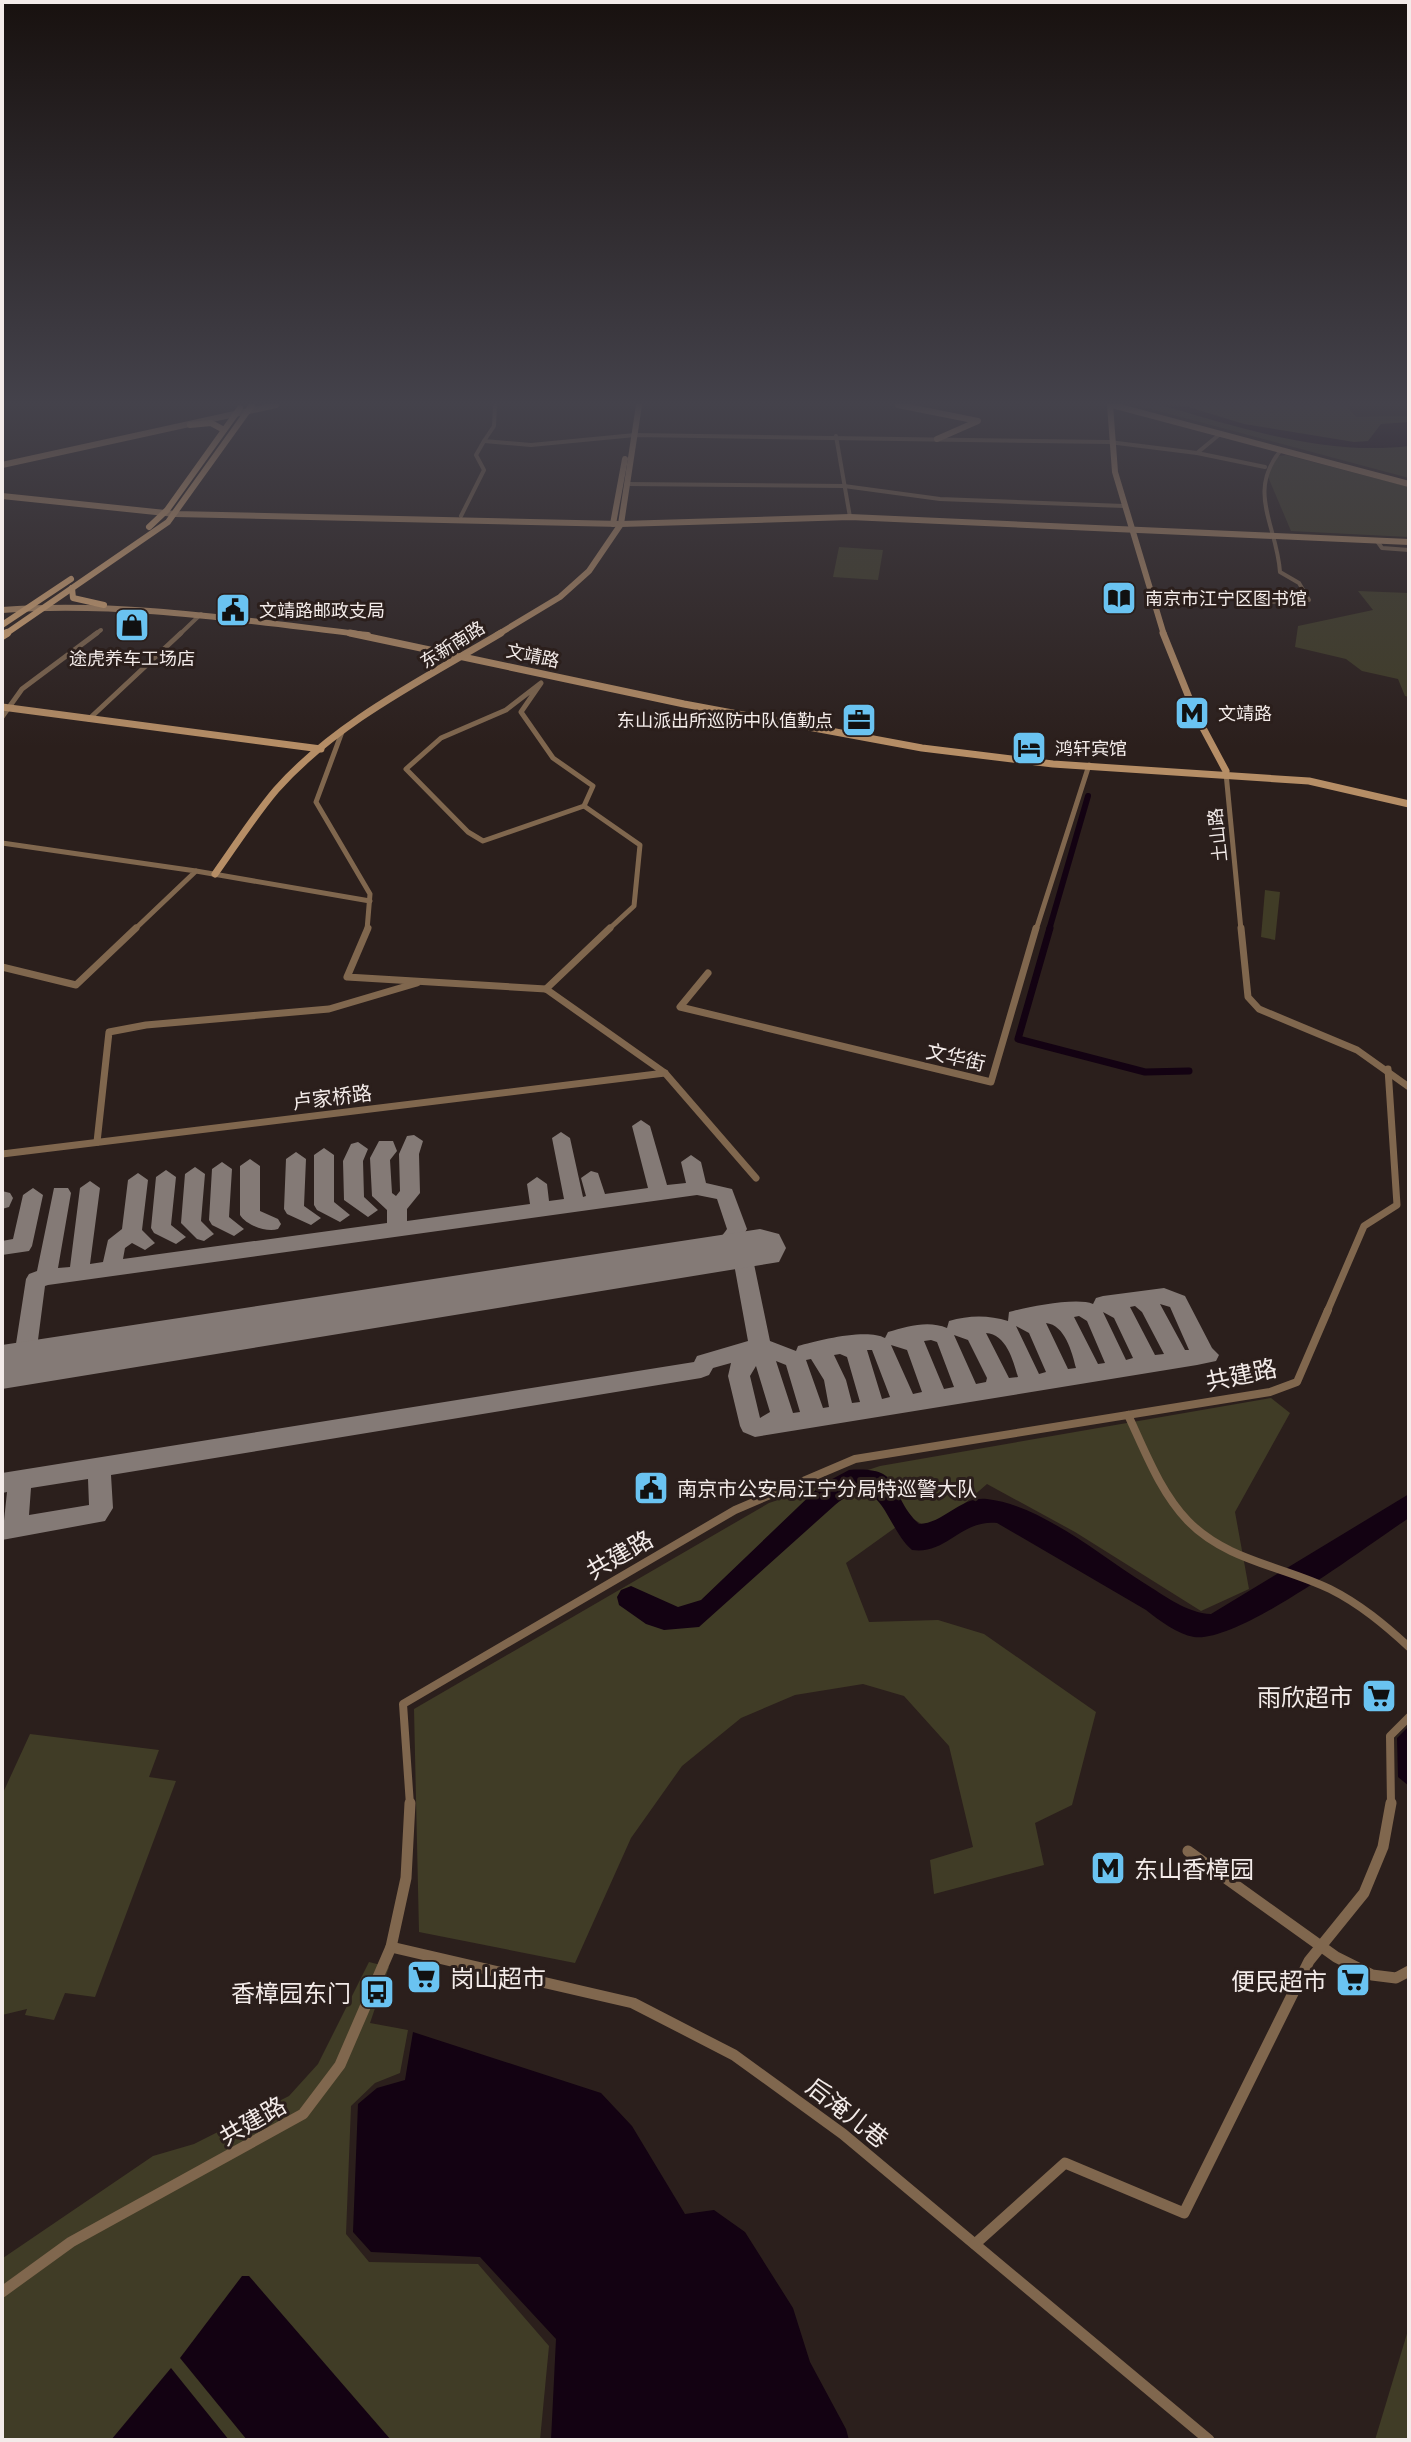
<svg xmlns="http://www.w3.org/2000/svg" width="1411" height="2442" font-family="Manrope,'Noto Sans SC',sans-serif">
	<style>
		.green { fill: #403c26 }
		.water { fill: #130212 }
		.lines { fill: none; stroke-linecap: round; stroke-linejoin: round }
		.canal-far1 { stroke: #130212; stroke-width: 6 }
		.canal { stroke: #130212; stroke-width: 7 }
		.taxiway { fill: #847a76; fill-rule: evenodd }
		.runway { fill: #847a76; fill-rule: evenodd }
		.street-far4 { stroke: #80674e; stroke-width: 4 }
		.street-far3 { stroke: #80674e; stroke-width: 5 }
		.street-far2 { stroke: #80674e; stroke-width: 7 }
		.street-far1 { stroke: #80674e; stroke-width: 8 }
		.street { stroke: #80674e; stroke-width: 11 }
		.secondary-far1 { stroke: #b68e66; stroke-width: 6 }
		.secondary { stroke: #b68e66; stroke-width: 7 }
		.primary-far1 { stroke: #e0ad77; stroke-width: 6 }
		.primary { stroke: #e0ad77; stroke-width: 8 }
		.labels { text-anchor: middle; dominant-baseline: central; stroke-width: 6; stroke-linejoin: round; paint-order: stroke }
		.far-poi-label { font-size: 18px; fill: #f3ebe9; stroke: #2b1f1c; text-anchor: start }
		.far-street-label { font-size: 18px; fill: #f3ebe9; stroke: #2b1f1c }
		.street-label { font-size: 20px; fill: #f3ebe9; stroke: #2b1f1c }
		.poi-label { font-size: 20px; fill: #f3ebe9; stroke: #2b1f1c; text-anchor: start }
		.near-street-label { font-size: 24px; fill: #f3ebe9; stroke: #2b1f1c }
		.near-poi-label { font-size: 24px; fill: #f3ebe9; stroke: #2b1f1c; text-anchor: end }
	</style>
	<rect width="100%" height="100%" fill="#2b1f1c"/>
	<!-- green -->
	<g class="green">
		<path d="M1136,405H1346L1356,417L1409,416V478Z"/>
		<path d="M1286,455L1409,487V537L1291,531L1266,472L1278,456Z"/>
		<path d="M839,547L883,550L878,580L833,577Z"/>
		<path d="M1358,591L1409,593V697L1405,696L1398,679L1362,671L1346,659L1295,647L1298,626L1373,610Z"/>
		<path d="M1265,890L1280,892L1275,940L1261,937Z"/>
		<path d="M1271,1398L1290,1413L1235,1512L1249,1589L1201,1611L1075,1532L987,1484L933,1531L910,1517L846,1563L869,1622L938,1620L984,1634L1096,1712L1072,1805L1035,1823L1044,1865L934,1894L930,1860L973,1847L949,1746L904,1696L863,1684L795,1695L741,1718L682,1766L631,1838L575,1963L419,1932L414,1709L769,1503L880,1466Z"/>
		<path d="M30,1734L159,1750L149,1777L176,1781L95,1997L65,1993L54,2020L25,2015L27,2009L2,2015V1795Z"/>
		<path d="M369,1962L389,1967L370,2023L408,2030L400,2073L375,2083L351,2106L346,2234L369,2262L478,2264L549,2346L540,2440H2L3,2258L153,2156L194,2144L289,2096L318,2064Z"/>
		<path d="M1409,2327V2440H1375Z"/>
	</g>
	<!-- water -->
	<g class="water">
		<path d="M1161,405H1182L1244,424L1354,442L1368,441L1381,424L1409,422V446C1326,456 1240,428 1161,405Z"/>
		<path d="M849,1470C906,1466 887,1494 919,1524C945,1523 960,1496 987,1499C1040,1505 1100,1555 1144,1583C1165,1596 1187,1613 1211,1614L1409,1494V1518C1366,1546 1240,1643 1194,1637C1177,1634 1160,1621 1146,1610L997,1523C961,1519 947,1555 912,1550C884,1526 882,1467 835,1505L699,1627L664,1630L646,1624L619,1605L617,1597L621,1590L631,1586L678,1607L701,1600L821,1485Z"/>
		<path d="M1409,1726V1786L1398,1777L1397,1738Z"/>
		<path d="M413,2032L601,2093L632,2126L685,2214L714,2210L745,2232L793,2308L810,2362L846,2429L849,2440H551L556,2339L480,2257L371,2252L353,2232L358,2104L377,2088L405,2080Z"/>
		<path d="M242,2276H249L391,2440H247L180,2358Z"/>
		<path d="M171,2368L229,2440H111Z"/>
	</g>
	<g class="lines">
		<!-- canal-far1 -->
		<path class="canal-far1" d="M1049,930L1088,796"/>
		<!-- canal -->
		<path class="canal" d="M1050,928L1018,1039L1145,1072L1189,1071"/>
		<!-- taxiway -->
		<g class="taxiway">
			<path d="M641,1120L650,1126L667,1185L686,1183L681,1162L691,1155L701,1162L706,1183L732,1189L747,1229L733,1252L707,1264L700,1261L697,1256C703,1245 717,1245 727,1229L717,1199L697,1195L48,1285L45,1286L35,1363L32,1369H16L13,1363L26,1279L29,1274L37,1271L54,1188H68L71,1193L58,1268L70,1267L80,1188L90,1181L100,1188L90,1264L103,1262L108,1240L122,1229L128,1180L138,1173L148,1180L142,1230L155,1243L145,1250L132,1243L125,1248L123,1259L387,1223V1210L372,1196L370,1158L379,1141H393L397,1151L390,1160L392,1193L396,1196L400,1191L399,1154L407,1136L414,1135L423,1141L419,1154L420,1193L407,1209V1221L530,1204L527,1184L537,1177L547,1184L549,1201L564,1199L552,1138L561,1132L570,1138L583,1197L586,1196L581,1178L591,1171L598,1173L605,1194L648,1188L632,1126Z"/>
			<path d="M358,1142L368,1149L363,1161L364,1197L378,1210L368,1217L344,1200L343,1161L351,1144Z"/>
			<path d="M324,1148L334,1155V1202L350,1215L340,1222L317,1210L314,1205V1155Z"/>
			<path d="M296,1152L306,1159L304,1206L321,1218L311,1225L287,1214L284,1209L286,1159Z"/>
			<path d="M250,1159L260,1166V1211L278,1219L281,1224L278,1229C267,1233 246,1225 240,1215V1166Z"/>
			<path d="M222,1162L232,1169L229,1217L244,1229L234,1236L212,1225L209,1220L212,1169Z"/>
			<path d="M195,1167L205,1174L201,1221L214,1234L204,1241L197,1239L181,1223L185,1174Z"/>
			<path d="M166,1170L176,1177L171,1225L186,1237L176,1244L154,1233L151,1228L156,1177Z"/>
			<path d="M33,1188L43,1195L32,1246L29,1251L2,1255V1241L13,1239L23,1195Z"/>
			<path d="M2,1191L10,1193L13,1198L9,1207L2,1209Z"/>
			<path d="M744,1256L751,1259L754,1264L770,1341L796,1351L798,1346C818,1340 868,1328 885,1338L888,1332C907,1326 929,1320 947,1328L949,1321C969,1315 989,1315 1008,1321L1009,1312C1027,1307 1077,1297 1093,1304L1096,1298L1103,1296L1164,1288L1185,1296L1212,1348L1219,1355L1216,1361L1197,1365L755,1437L743,1432L740,1426L728,1376L731,1363L713,1368L709,1375L701,1378L111,1475L113,1508L105,1521L2,1540L7,1492L2,1493V1473L694,1362L697,1356L748,1341L734,1264L737,1259ZM1160,1304L1170,1307L1189,1350H1185ZM1135,1306L1142,1312L1164,1354L1155,1355L1130,1307ZM1103,1312L1114,1318L1133,1358L1126,1360ZM1079,1316L1087,1321L1105,1363L1098,1364L1074,1317ZM1046,1323C1065,1325 1072,1352 1076,1368L1068,1369ZM1016,1326L1029,1333L1046,1372L1039,1374ZM986,1333C1006,1334 1013,1360 1018,1377L1009,1378ZM954,1335L968,1340L987,1378L986,1382L976,1384ZM931,1340L937,1342L954,1387L944,1389L924,1341ZM891,1345L907,1350L922,1392L913,1394ZM867,1350H872L890,1397L882,1399ZM840,1354L847,1357L860,1402L852,1403L846,1380L834,1355ZM811,1359L824,1380L829,1407L823,1408L806,1360ZM776,1361L786,1365L800,1412L793,1413ZM756,1366L770,1412L760,1418L750,1376ZM88,1479L89,1505L29,1515L31,1488Z"/>
		</g>
		<!-- runway -->
		<path class="runway" d="M760,1229L779,1234L786,1248L779,1262L2,1389V1345Z"/>
		<!-- street-far4 -->
		<g class="street-far4">
			<path d="M495,405L494,426L484,441L531,445L635,435L1109,442L1197,453L1265,467"/>
			<path d="M836,436L850,517"/>
			<path d="M1197,453L1220,434"/>
			<path d="M628,484L844,486L940,499L1124,506"/>
			<path d="M461,516L484,470L476,455L484,441"/>
			<path d="M1377,541L1382,548L1409,550"/>
			<path d="M1250,603L1309,600L1299,583L1280,572C1277,525 1246,492 1281,450"/>
			<path d="M94,635L101,630"/>
			<path d="M179,635L201,614"/>
		</g>
		<!-- street-far3 -->
		<g class="street-far3">
			<path d="M541,683L521,712L553,758L593,786L584,806L483,841L468,832L406,769L441,738L506,710Z"/>
			<path d="M2,717L22,689L97,633"/>
			<path d="M89,719L181,633"/>
			<path d="M342,732L316,802L370,894L367,930"/>
			<path d="M1226,773L1241,930"/>
			<path d="M584,806L640,845L634,906L608,930"/>
			<path d="M2,843L196,871L134,930"/>
			<path d="M196,871L370,901"/>
			<path d="M1036,930L1089,765"/>
		</g>
		<!-- street-far2 -->
		<g class="street-far2">
			<path d="M368,928L347,977L546,989L665,1073L756,1178"/>
			<path d="M1241,928L1248,997L1259,1009L1357,1050L1409,1087"/>
			<path d="M2,967L76,985L136,928"/>
			<path d="M708,973L680,1007L991,1082L1036,928"/>
			<path d="M546,989L610,928"/>
			<path d="M97,1142L109,1032L146,1025L329,1009L417,983"/>
			<path d="M2,1154L665,1073"/>
			<path d="M1327,1312L1364,1226L1397,1205L1388,1069"/>
		</g>
		<!-- street-far1 -->
		<g class="street-far1">
			<path d="M1128,1415C1145,1451 1160,1492 1188,1521C1227,1561 1283,1566 1330,1589C1360,1604 1385,1625 1409,1647"/>
			<path d="M410,1805L403,1704L735,1510L855,1459L1270,1392L1297,1382L1328,1310"/>
			<path d="M1391,1805L1390,1736L1409,1717"/>
		</g>
		<!-- street -->
		<g class="street">
			<path d="M1188,1851L1336,1957L1372,1975L1396,1978L1409,1971"/>
			<path d="M391,1947L633,2003L734,2055L843,2134L1209,2440"/>
			<path d="M975,2244L1065,2163L1184,2213L1309,1961L1364,1893L1383,1847L1391,1803"/>
			<path d="M2,2292L71,2242L303,2114L340,2065L391,1947L406,1878L410,1803"/>
		</g>
		<!-- secondary-far1 -->
		<g class="secondary-far1">
			<path d="M898,405L978,421L937,439"/>
			<path d="M1110,405L1115,472L1164,635"/>
			<path d="M1112,405L1409,484"/>
			<path d="M2,465L276,405"/>
			<path d="M2,496L175,514L621,524L850,517L1409,542"/>
			<path d="M613,524L625,459"/>
			<path d="M2,610C125,601 246,621 368,635"/>
			<path d="M497,635L560,597L589,571L621,524L639,405"/>
		</g>
		<!-- secondary -->
		<g class="secondary">
			<path d="M350,633L684,704L922,748L1053,764L1309,781L1409,804"/>
			<path d="M1163,633L1196,715L1226,771"/>
			<path d="M2,707L321,749"/>
			<path d="M215,874C235,846 254,816 276,790C336,722 424,679 501,633"/>
		</g>
		<!-- primary-far1 -->
		<g class="primary-far1">
			<path d="M190,425L211,423L224,430"/>
			<path d="M149,527L167,510L240,408"/>
			<path d="M72,588L73,598L104,605"/>
			<path d="M2,625L71,579"/>
			<path d="M4,635L168,522L252,405"/>
		</g>
		<!-- primary -->
		<path class="primary" d="M2,636L7,633"/>
	</g>
	<!-- sky -->
	<linearGradient id="sky" x2="0" y2="1"><stop stop-color="#18110f"/><stop offset="0.54" stop-color="#44424b"/><stop offset="1" stop-color="#44424b" stop-opacity="0"/></linearGradient>
	<rect width="1411" height="747" fill="url(#sky)"/>
	<!-- icons -->
	<defs>
		<g id="library-square" transform="scale(1.8)"><rect x="-9" y="-9" width="18" height="18" rx="4" fill="#6ac3f1" stroke="#2b1f1c"/><path d="M-6-4Q-3-5.5-.7-3.5V5Q-3 3-6 4ZM6-4Q3-5.5 .7-3.5V5Q3 3 6 4Z" fill="#111"/></g>
		<g id="civic-square" transform="scale(1.8)"><rect x="-9" y="-9" width="18" height="18" rx="4" fill="#6ac3f1" stroke="#2b1f1c"/><path d="M-.6-6.5H3V-4.5H.6V-3L4-1V1h2V6H-6V1h2V-1L-.6-3ZM-1.2 2.5V6h2.4V2.5Z" fill="#111"/></g>
		<g id="shop-square" transform="scale(1.8)"><rect x="-9" y="-9" width="18" height="18" rx="4" fill="#6ac3f1" stroke="#2b1f1c"/><path d="M-5-2.5h2.3a2.7 3.5 0 0 1 5.4 0H5L5.5 6h-11ZM-1.5-2.5h3a1.5 2.3 0 0 0-3 0Z" fill="#111"/></g>
		<g id="metro-square" transform="scale(1.8)"><rect x="-9" y="-9" width="18" height="18" rx="4" fill="#6ac3f1" stroke="#2b1f1c"/><path d="M-5.5 5V-5H-3L0 0L3-5H5.5V5H3V-.5L0 4L-3-.5V5Z" fill="#111"/></g>
		<g id="office-square" transform="scale(1.8)"><rect x="-9" y="-9" width="18" height="18" rx="4" fill="#6ac3f1" stroke="#2b1f1c"/><path d="M-6-3h4V-5.5h4V-3h4V5H-6ZM-1-4.5V-3h2v-1.5ZM-6 0V1H6V0Z" fill="#111"/></g>
		<g id="hotel-square" transform="scale(1.8)"><rect x="-9" y="-9" width="18" height="18" rx="4" fill="#6ac3f1" stroke="#2b1f1c"/><path d="M-6-4.5h1.5V1H6V5H4.5V3h-9V5H-6ZM-4 0a1.8 1.8 0 1 1 3.6 0ZM.5 0V-2.5h3Q6-2.5 6 0Z" fill="#111"/></g>
		<g id="supermarket-square" transform="scale(1.8)"><rect x="-9" y="-9" width="18" height="18" rx="4" fill="#6ac3f1" stroke="#2b1f1c"/><path d="M-6-5.5h2.5l.6 2H6L4.5 2H-2.5L-4.4-4H-6ZM-1.5 3.2a1.3 1.3 0 1 0 .1 0ZM3 3.2a1.3 1.3 0 1 0 .1 0Z" fill="#111"/></g>
		<g id="bus-square" transform="scale(1.8)"><rect x="-9" y="-9" width="18" height="18" rx="4" fill="#6ac3f1" stroke="#2b1f1c"/><path d="M-5-6H5V4H4V6H2V4H-2V6H-4V4H-5ZM-3.5-4V0h7V-4ZM-3.5 1.2v1.5H-2V1.2ZM2 1.2v1.5H3.5V1.2Z" fill="#111"/></g>
	</defs>
	<g fill-rule="evenodd">
		<use href="#library-square" x="1119" y="598"/>
		<use href="#civic-square" x="233" y="610"/>
		<use href="#shop-square" x="132" y="625"/>
		<use href="#metro-square" x="1192" y="713"/>
		<use href="#office-square" x="859" y="720"/>
		<use href="#hotel-square" x="1029" y="748"/>
		<use href="#civic-square" x="651" y="1488"/>
		<use href="#supermarket-square" x="1379" y="1696"/>
		<use href="#metro-square" x="1108" y="1868"/>
		<use href="#supermarket-square" x="424" y="1977"/>
		<use href="#supermarket-square" x="1353" y="1980"/>
		<use href="#bus-square" x="377" y="1992"/>
	</g>
	<g class="labels">
		<!-- far-poi labels -->
		<g class="far-poi-label">
			<text x="1145" y="598">南京市江宁区图书馆</text>
			<text x="259" y="610">文靖路邮政支局</text>
			<text x="132" y="658" text-anchor="middle">途虎养车工场店</text>
			<text x="1218" y="713">文靖路</text>
			<text x="833" y="720" text-anchor="end">东山派出所巡防中队值勤点</text>
			<text x="1055" y="748">鸿轩宾馆</text>
		</g>
		<!-- far-street labels -->
		<g class="far-street-label">
			<text transform="translate(452 644) rotate(-32)">东新南路</text>
			<text transform="translate(533 655) rotate(12)">文靖路</text>
			<text transform="translate(1217 835) rotate(-96)">土山路</text>
		</g>
		<!-- street labels -->
		<g class="street-label">
			<text transform="translate(956 1057) rotate(13)">文华街</text>
			<text transform="translate(332 1097) rotate(-7)">卢家桥路</text>
		</g>
		<!-- poi labels -->
		<g class="poi-label">
			<text x="677" y="1488">南京市公安局江宁分局特巡警大队</text>
		</g>
		<!-- near-street labels -->
		<g class="near-street-label">
			<text transform="translate(1241 1374) rotate(-12)">共建路</text>
			<text transform="translate(619 1554) rotate(-30)">共建路</text>
			<text transform="translate(848 2112) rotate(38)">后淹儿巷</text>
			<text transform="translate(252 2120) rotate(-30)">共建路</text>
		</g>
		<!-- near-poi labels -->
		<g class="near-poi-label">
			<text x="1353" y="1696">雨欣超市</text>
			<text x="1134" y="1868" text-anchor="start">东山香樟园</text>
			<text x="450" y="1977" text-anchor="start">岗山超市</text>
			<text x="1327" y="1980">便民超市</text>
			<text x="351" y="1992">香樟园东门</text>
		</g>
	</g>
	<!-- border -->
	<rect width="1411" height="2442" fill="none" stroke="#f3ebe9" stroke-width="8"/>
</svg>
